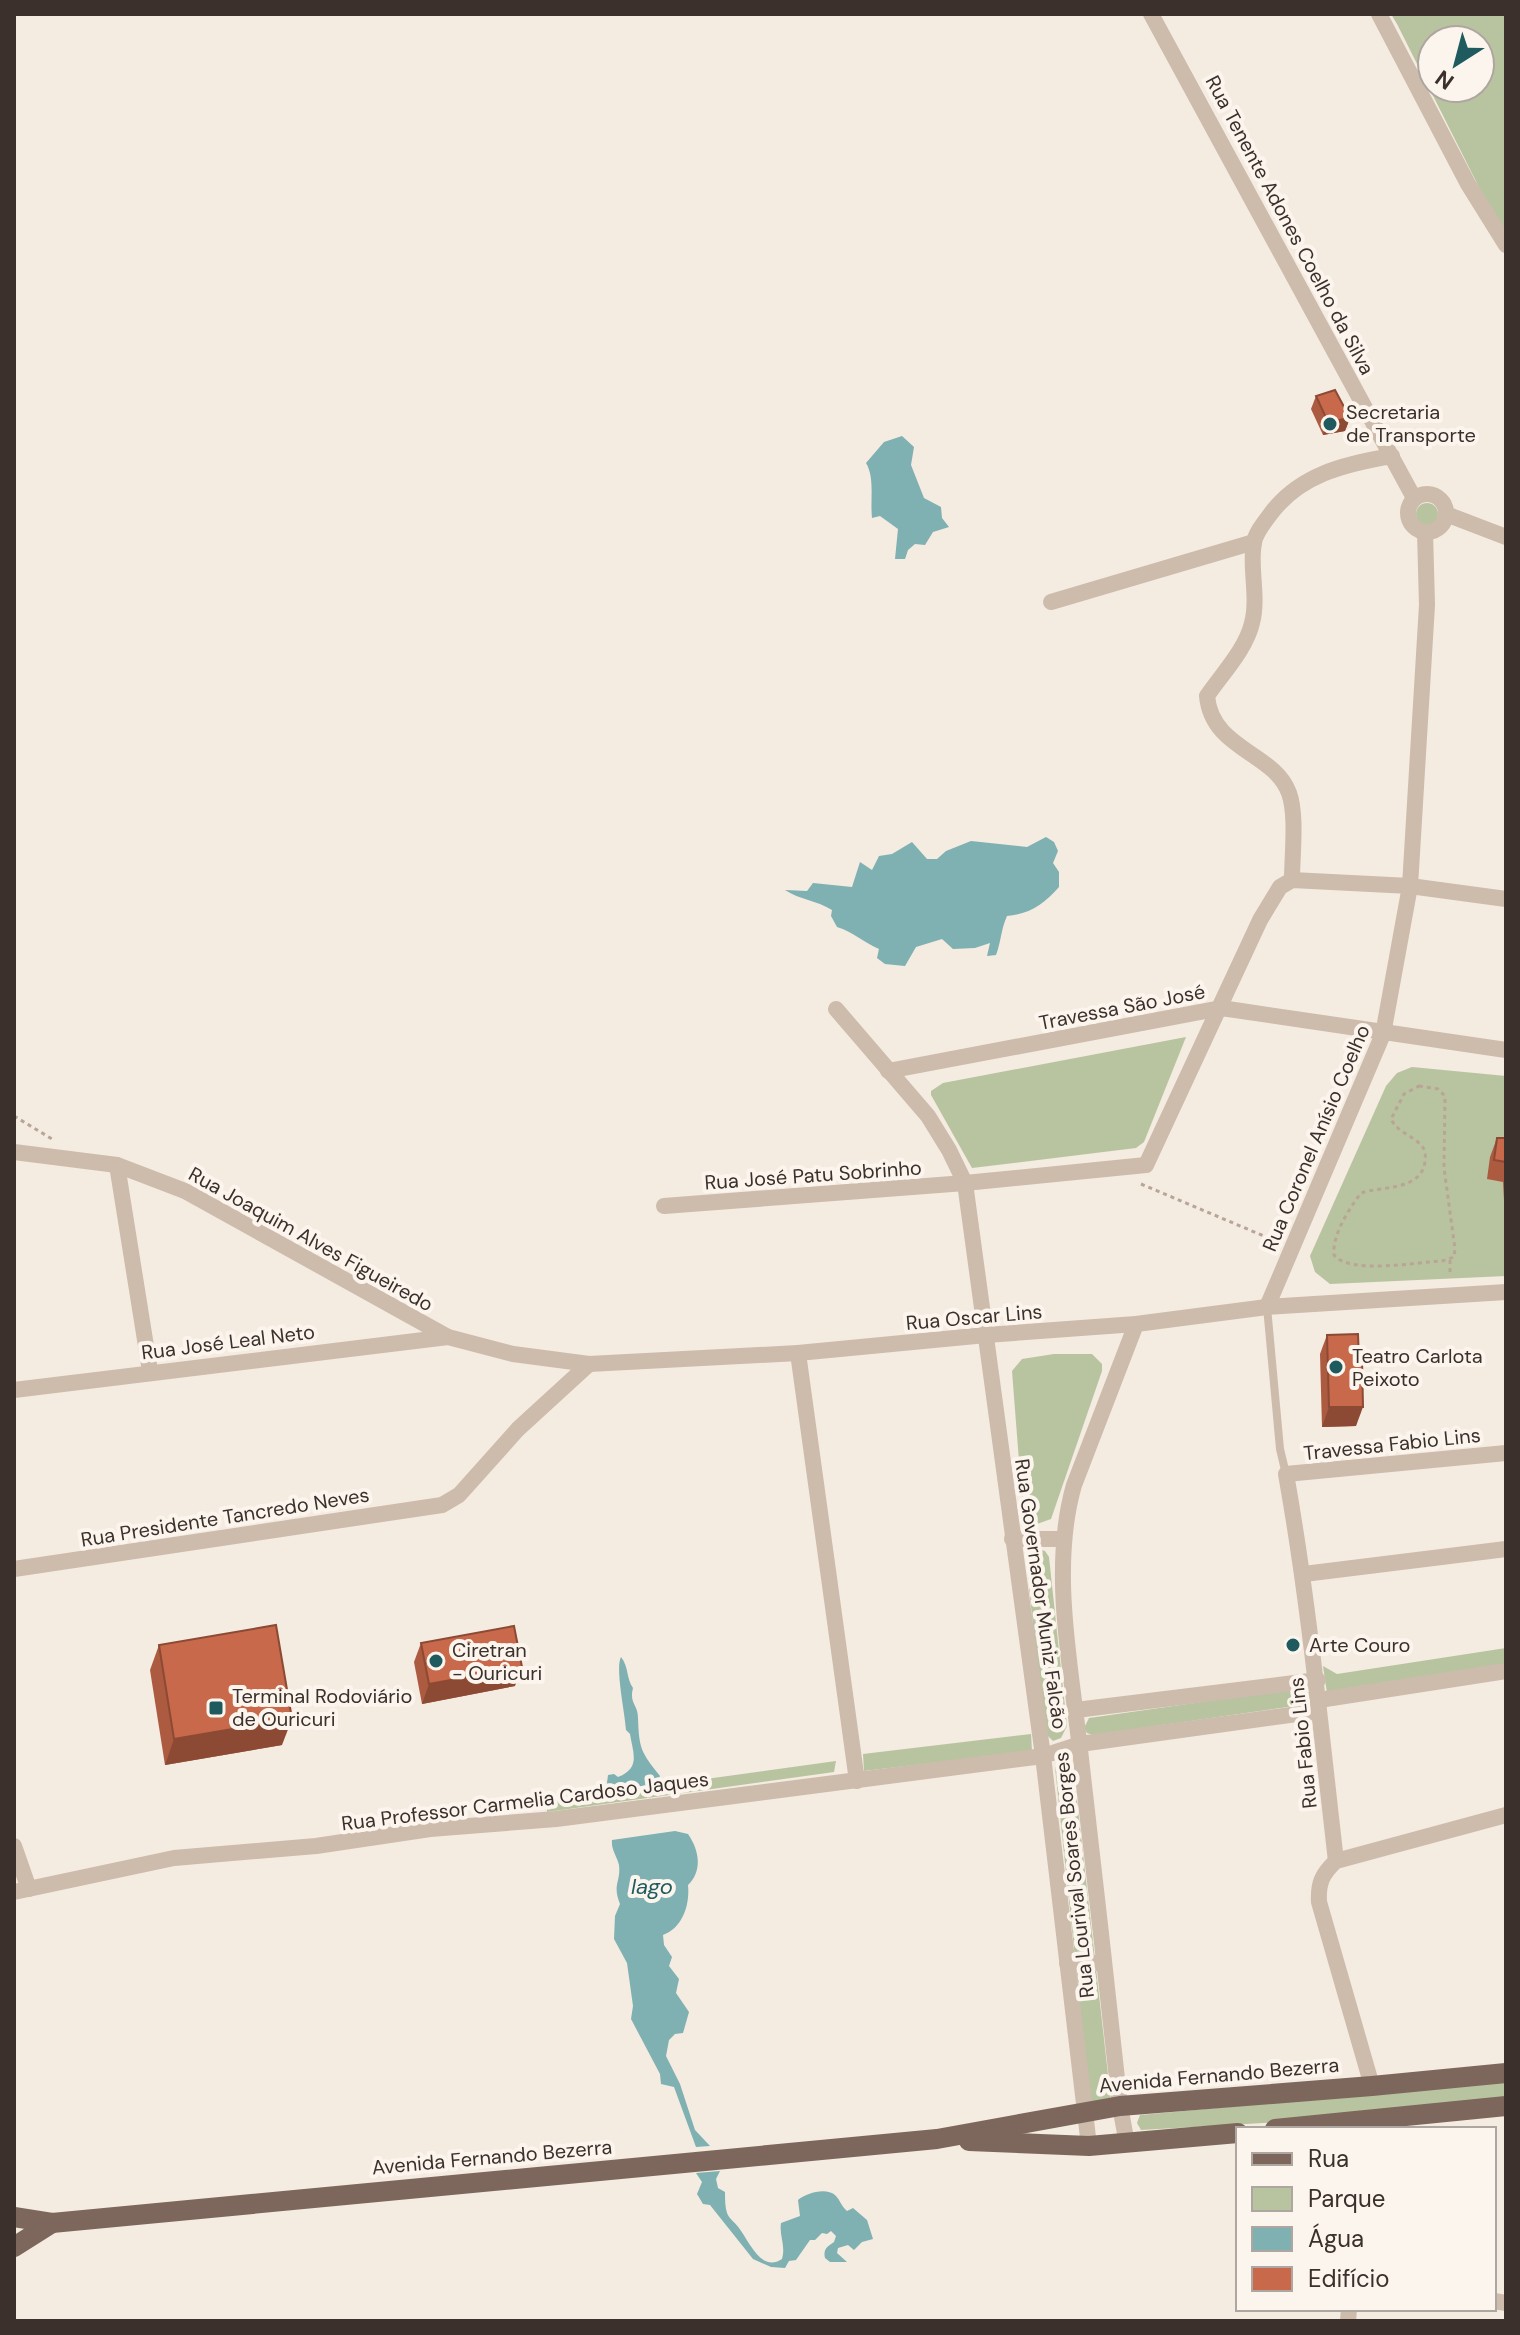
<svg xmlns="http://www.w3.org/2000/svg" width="1520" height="2335" font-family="'DM Sans',sans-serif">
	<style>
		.green { fill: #b8c4a0; fill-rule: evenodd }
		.water { fill: #7fb0b2 }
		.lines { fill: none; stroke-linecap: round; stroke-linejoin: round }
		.path { stroke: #b9a596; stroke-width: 3; stroke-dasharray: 4 4; stroke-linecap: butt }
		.service { stroke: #cdbbac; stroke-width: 8 }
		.minor { stroke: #cdbbac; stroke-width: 16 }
		.primary { stroke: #7d675c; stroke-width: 20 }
		.wall { fill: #ac5a40 }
		.shaded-wall { fill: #8c4a34 }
		.building { fill: #c8694b; stroke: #8c4a34; stroke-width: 2 }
		.poi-dot { fill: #1f5a5e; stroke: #fbf5ee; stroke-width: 3 }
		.labels { text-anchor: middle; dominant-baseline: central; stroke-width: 8; stroke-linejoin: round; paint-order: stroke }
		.street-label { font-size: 20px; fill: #3b302b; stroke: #fbf5ee }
		.poi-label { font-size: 20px; fill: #3b302b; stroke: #fbf5ee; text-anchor: start }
		.water-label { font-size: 22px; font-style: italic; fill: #1f5a5e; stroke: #fbf5ee }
	</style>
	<rect width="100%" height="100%" fill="#f4ebe1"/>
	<!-- green -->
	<g class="green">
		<path d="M1391,14H1506V241L1397,24ZM1432,40H1480V88H1432Z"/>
		<circle cx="1427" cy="514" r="11"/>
		<path d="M1186,1037L1144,1142L1136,1148L972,1168L931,1095V1091L943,1083Z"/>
		<path d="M1412,1067L1506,1076V1276L1330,1284L1315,1272L1310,1256L1386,1086L1397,1073Z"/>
		<path d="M1054,1354H1092L1102,1364V1371L1051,1519L1037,1524L1028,1520L1023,1512L1012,1371L1022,1359Z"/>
		<path d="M1038,1549L1045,1551L1049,1557L1067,1726L1061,1738L1053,1741L1044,1732L1026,1558L1030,1551Z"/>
		<path d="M1506,1648V1666L1327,1693L1323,1666L1337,1674Z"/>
		<path d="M1301,1688L1307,1690L1310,1695L1308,1704L1093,1735L1087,1733L1084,1728L1089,1718Z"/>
		<path d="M1031,1734L1032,1751L864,1771L863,1754Z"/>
		<path d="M836,1761L834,1772L547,1812V1801Z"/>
		<path d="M1073,1765L1111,2101L1090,2102L1055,1767Z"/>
		<path d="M1506,2082V2101L1296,2121L1141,2130L1137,2123L1140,2115Z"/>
	</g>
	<!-- water -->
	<g class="water">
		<path d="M902,436L914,447L911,465L924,498L941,507L942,518L949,527L933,532L925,545L915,544L908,550L905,559H895L898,529L880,516L872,518C870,499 875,478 866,463L884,442Z"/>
		<path d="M1046,837L1054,842L1058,851L1053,863L1059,872V887C1044,904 1030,914 1007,916C1001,929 1001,942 996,955L987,956L990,943L975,948L953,949L942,939L916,947L905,966L885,964L877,958L879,949C863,942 853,932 837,927L831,916L832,910C816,900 800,900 785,890L807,891L813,883L852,887L860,862L872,870L879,856L892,854L912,842L927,859H937L946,851L971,841L1027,847Z"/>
		<path d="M621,1657C629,1667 626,1678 633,1688C629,1704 638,1704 638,1718C639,1749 641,1752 660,1776L656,1784L606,1791L608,1775L614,1774L618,1777C641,1768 633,1753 630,1734L626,1730C625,1713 615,1668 621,1657Z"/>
		<path d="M675,1831L688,1834C699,1850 703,1870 688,1885C690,1904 683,1928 663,1935L664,1945L672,1957L669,1966L679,1979L676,1993L689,2012L683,2033L675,2034L669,2040L666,2056L680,2084L695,2130L710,2146L696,2147L674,2087L661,2084L660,2074L631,2019L633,2006L627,1963L614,1939L615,1916L620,1904C612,1884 621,1882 619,1865C617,1856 611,1850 612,1840Z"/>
		<path d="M720,2171L716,2179L718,2188L725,2192C725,2199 725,2207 727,2213C729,2219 735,2222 739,2228C749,2241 761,2273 782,2259C786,2245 779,2236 781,2223L800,2216L798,2200C806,2193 826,2187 835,2195C841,2201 841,2206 847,2211L853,2208L867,2220L873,2239L862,2242L854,2250L848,2245L838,2248L837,2253L847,2262H830L825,2258C823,2249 827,2247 834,2242L836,2236L831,2231L827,2234L822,2233L815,2240H810L796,2260L789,2261L785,2268L771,2267L753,2259L710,2205L703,2204L697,2194L702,2182L696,2173Z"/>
	</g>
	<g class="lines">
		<!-- path -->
		<g class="path">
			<path d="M1419,1086L1438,1089L1445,1096L1444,1168L1455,1249L1454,1257L1442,1261C1417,1262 1350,1275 1334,1255C1332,1235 1349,1209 1361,1193C1381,1186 1422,1191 1425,1161C1426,1155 1425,1148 1420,1144C1410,1134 1397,1132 1391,1119L1404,1094Z"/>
			<path d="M14,1116L52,1139"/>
			<path d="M1141,1184L1278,1242"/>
			<path d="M1450,1260V1276"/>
		</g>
		<!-- service -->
		<path class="service" d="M1267,1307L1280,1449L1286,1474"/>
		<!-- minor -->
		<g class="minor">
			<path d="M1151,14L1414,498"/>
			<path d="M1379,14L1468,184L1506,245"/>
			<circle cx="1427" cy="513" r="19"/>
			<path d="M1446,514L1506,537"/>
			<path d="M1051,602L1254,542"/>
			<path d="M1292,880C1292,855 1297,815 1289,793C1274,752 1212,750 1207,696C1222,674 1246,649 1252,623C1259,596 1249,567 1254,543C1255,534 1263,524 1269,516C1298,475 1344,464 1392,456"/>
			<path d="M836,1009L928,1116L949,1150L965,1183L1043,1756L1089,2146"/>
			<path d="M888,1071L1221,1008L1506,1050"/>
			<path d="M14,1152L117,1165L185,1191L448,1337L513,1354L589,1364L798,1353L986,1335L1136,1324L1267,1307L1506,1292"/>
			<path d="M117,1165L150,1371"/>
			<path d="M664,1206L965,1183L1146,1165L1260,920L1280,887L1292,880L1410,886L1506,899"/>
			<path d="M1267,1307L1383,1034L1410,886L1427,605L1425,532"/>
			<path d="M798,1353L857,1781"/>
			<path d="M14,1390L448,1337"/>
			<path d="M1012,1539H1063"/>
			<path d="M14,1569L442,1505L459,1495L518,1429L589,1364"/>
			<path d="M1304,1574L1506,1549"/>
			<path d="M1319,1700L1506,1671"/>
			<path d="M1076,1710L1318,1680"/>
			<path d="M14,1846L29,1889"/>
			<path d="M1336,1861C1321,1732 1309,1603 1286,1474L1506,1453"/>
			<path d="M14,1892L174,1858L316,1846L430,1829L556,1819L1043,1756L1080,1744L1319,1711"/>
			<path d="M1067,1963H1104"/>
			<path d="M1372,2086L1319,1902C1318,1883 1322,1874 1336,1861L1506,1815"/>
			<path d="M1127,2144L1120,2106C1107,1987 1094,1869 1080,1750C1071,1665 1050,1569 1074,1485L1136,1324"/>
			<path d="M1494,2301L1506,2303"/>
			<path d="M1348,2321L1349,2309"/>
		</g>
		<!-- primary -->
		<g class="primary">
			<path d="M1275,2129L1506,2106"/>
			<path d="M969,2141L1089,2146L1238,2133"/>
			<path d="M14,2217L52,2223L937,2139L1120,2106L1372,2086L1506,2073"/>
			<path d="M14,2247L52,2223"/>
		</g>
	</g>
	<!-- wall -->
	<g class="wall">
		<path d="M1316,396L1350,418L1345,431L1323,435L1311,409Z"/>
		<path d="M1497,1138H1506V1237L1503,1182L1487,1179L1490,1157Z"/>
		<path d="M1327,1335L1359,1360L1356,1426L1322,1427L1320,1354Z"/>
		<path d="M421,1643L515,1686L422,1704L414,1662Z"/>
		<path d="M159,1645L282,1745L165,1765L150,1670Z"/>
	</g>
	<!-- shaded-wall -->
	<g class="shaded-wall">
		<path d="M1350,418L1345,431L1323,435L1328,422Z"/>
		<path d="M1329,1407H1363L1356,1426L1322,1427Z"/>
		<path d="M522,1667L515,1686L422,1704L429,1684Z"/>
		<path d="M292,1719L282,1745L165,1765L174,1739Z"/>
	</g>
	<!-- building -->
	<g class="building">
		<path d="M1335,390L1350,418L1328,422L1316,396Z"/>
		<path d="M1497,1138H1506V1162L1494,1160Z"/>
		<path d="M1358,1334L1359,1360L1362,1359L1363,1407H1329L1327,1335Z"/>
		<path d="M276,1625L292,1719L174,1739L159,1645Z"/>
		<path d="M514,1626L522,1667L429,1684L421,1643Z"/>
	</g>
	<!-- markers -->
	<g class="poi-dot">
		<circle cx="1330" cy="424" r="8"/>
		<circle cx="1336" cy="1367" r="8"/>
		<circle cx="1293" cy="1645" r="8"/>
		<circle cx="436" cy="1661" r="8"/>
		<rect x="208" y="1700" width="16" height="16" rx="4"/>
	</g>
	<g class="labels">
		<!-- street labels -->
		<g class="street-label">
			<text transform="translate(1290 225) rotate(62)">Rua Tenente Adones Coelho da Silva</text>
			<text transform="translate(1122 1007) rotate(-11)">Travessa São José</text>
			<text transform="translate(1316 1138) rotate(-67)">Rua Coronel Anísio Coelho</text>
			<text transform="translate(813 1175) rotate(-4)">Rua José Patu Sobrinho</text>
			<text transform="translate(311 1239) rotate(29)">Rua Joaquim Alves Figueiredo</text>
			<text transform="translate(974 1317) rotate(-5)">Rua Oscar Lins</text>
			<text transform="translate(228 1342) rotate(-7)">Rua José Leal Neto</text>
			<text transform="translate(1392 1444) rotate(-6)">Travessa Fabio Lins</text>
			<text transform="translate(225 1517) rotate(-9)">Rua Presidente Tancredo Neves</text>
			<text transform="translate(1041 1594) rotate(82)">Rua Governador Muniz Falcão</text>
			<text transform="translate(1303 1743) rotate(-96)">Rua Fabio Lins</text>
			<text transform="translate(525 1801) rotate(-7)">Rua Professor Carmelia Cardoso Jaques</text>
			<text transform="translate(1074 1875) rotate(-96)">Rua Lourival Soares Borges</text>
			<text transform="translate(1219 2075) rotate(-5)">Avenida Fernando Bezerra</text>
			<text transform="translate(492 2157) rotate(-5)">Avenida Fernando Bezerra</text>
		</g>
		<!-- poi labels -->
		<g class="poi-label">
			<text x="1346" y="412">Secretaria<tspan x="1346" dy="23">de Transporte</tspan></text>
			<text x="1352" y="1356">Teatro Carlota<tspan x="1352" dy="23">Peixoto</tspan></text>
			<text x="1309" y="1645">Arte Couro</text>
			<text x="452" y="1650">Ciretran<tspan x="452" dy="23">- Ouricuri</tspan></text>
			<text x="232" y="1696">Terminal Rodoviário<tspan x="232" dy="23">de Ouricuri</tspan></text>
		</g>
		<!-- water labels -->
		<g class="water-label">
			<text x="652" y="1886">lago</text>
		</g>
	</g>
	<!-- border -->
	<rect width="1520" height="2335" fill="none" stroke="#3b302b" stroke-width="32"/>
	<!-- legend -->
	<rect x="1236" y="2127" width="260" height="184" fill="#fbf5ee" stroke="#aea6a0" stroke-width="2"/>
	<rect x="1252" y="2153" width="40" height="12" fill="#7d675c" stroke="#aea6a0" stroke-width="2"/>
	<text x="1308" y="2167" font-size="24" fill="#3b302b">Rua</text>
	<rect x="1252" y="2187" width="40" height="24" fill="#b8c4a0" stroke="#aea6a0" stroke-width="2"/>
	<text x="1308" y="2207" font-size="24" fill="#3b302b">Parque</text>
	<rect x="1252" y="2227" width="40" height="24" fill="#7fb0b2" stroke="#aea6a0" stroke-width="2"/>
	<text x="1308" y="2247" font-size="24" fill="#3b302b">Água</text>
	<rect x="1252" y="2267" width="40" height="24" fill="#c8694b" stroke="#aea6a0" stroke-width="2"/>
	<text x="1308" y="2287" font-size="24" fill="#3b302b">Edifício</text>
	<!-- north arrow -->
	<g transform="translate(1456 64) rotate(216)"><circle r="38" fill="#fbf5ee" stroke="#aea6a0" stroke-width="2"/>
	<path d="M0-6L14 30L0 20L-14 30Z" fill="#1f5a5e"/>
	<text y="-12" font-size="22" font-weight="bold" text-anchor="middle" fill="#3b302b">N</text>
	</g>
</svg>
